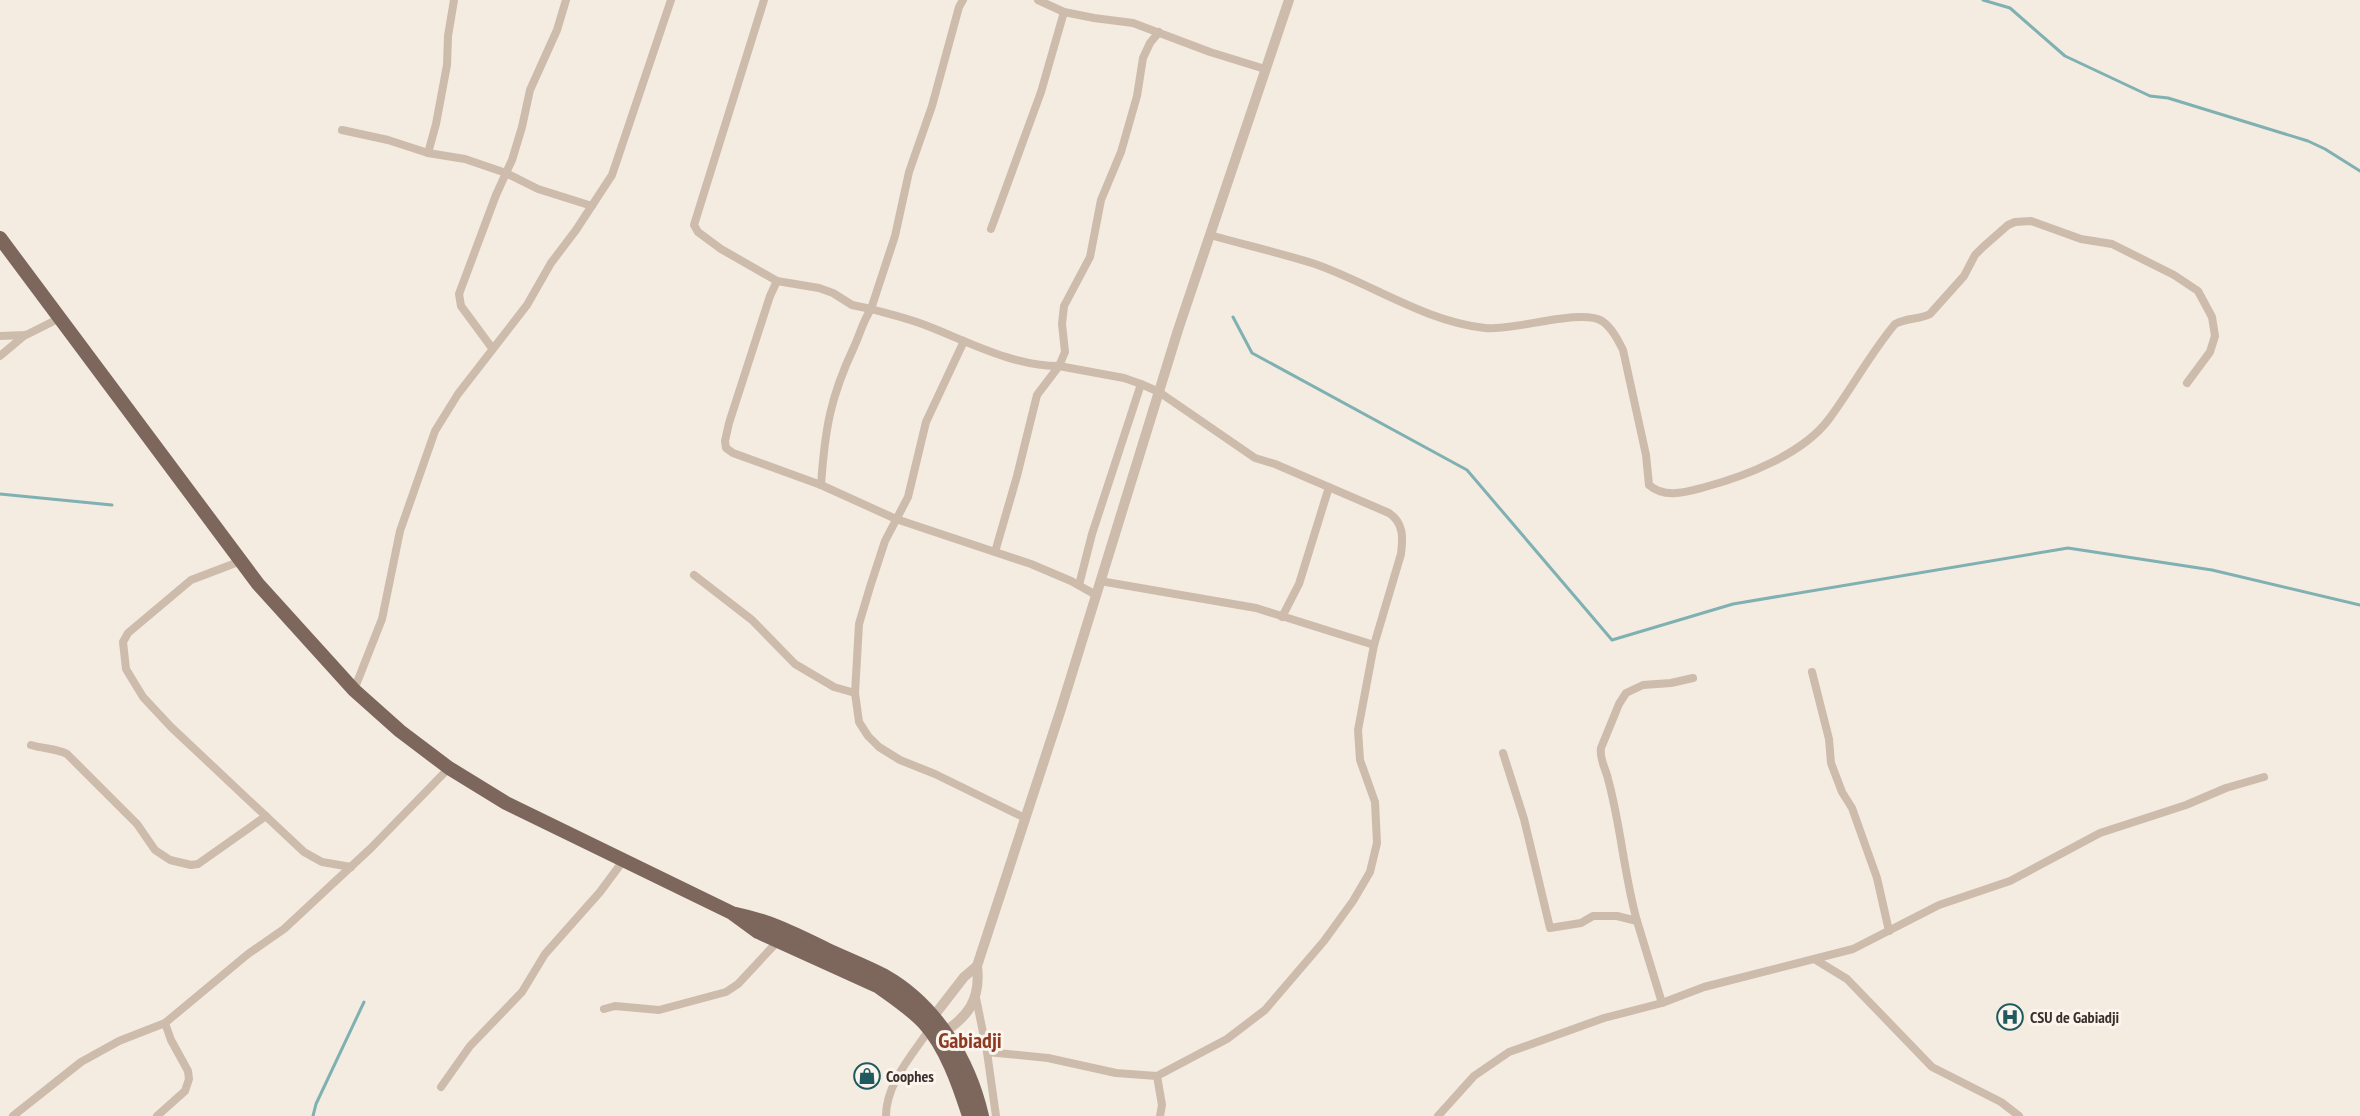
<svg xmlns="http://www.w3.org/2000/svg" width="2360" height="1116" font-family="'PT Sans Narrow',sans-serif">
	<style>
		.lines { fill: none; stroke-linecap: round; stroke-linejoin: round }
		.stream { stroke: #7fb0b2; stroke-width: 3 }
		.minor { stroke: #cdbbac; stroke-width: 8 }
		.tertiary { stroke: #cdbbac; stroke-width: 10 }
		.primary { stroke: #7d675c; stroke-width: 14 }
		.labels { text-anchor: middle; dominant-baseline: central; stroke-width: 6; stroke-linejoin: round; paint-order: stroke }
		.poi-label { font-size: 16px; font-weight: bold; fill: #3b302b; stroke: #fbf5ee; text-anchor: start }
		.district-label { font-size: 22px; font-weight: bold; fill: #8c3b22; stroke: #fbf5ee }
	</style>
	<rect width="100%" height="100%" fill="#f4ebe1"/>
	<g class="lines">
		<!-- stream -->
		<g class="stream">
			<path d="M1983,0L2010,8L2065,56L2150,96L2168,98L2308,141L2325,149L2360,171"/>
			<path d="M1233,317L1252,353L1467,470L1612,640L1733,604L2068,548L2212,570L2360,605"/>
			<path d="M0,494L112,505"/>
			<path d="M313,1116L316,1104L364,1002"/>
		</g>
		<!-- minor -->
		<g class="minor">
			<path d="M764,0L694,225L698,232L721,249L777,281L819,288L833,293L852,305L871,309C863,321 860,334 854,347C830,398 825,429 821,485"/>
			<path d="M963,0L959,7L932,106L909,172L895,236L871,309C889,314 907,318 925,325C967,341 1012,366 1059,366L1065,352L1062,324L1064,306L1090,257L1101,200L1121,152L1137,96L1143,58L1150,43L1159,32"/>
			<path d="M1038,0L1064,12L1094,18L1133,23L1210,52L1265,69"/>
			<path d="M342,130L388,140L428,153L465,159L506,173L538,189L592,206"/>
			<path d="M428,153L436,124L447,65L448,36L454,0"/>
			<path d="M991,229L1041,92L1064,12"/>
			<path d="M1210,235C1245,245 1281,253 1315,264C1372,284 1424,321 1485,328C1514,331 1581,308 1602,321C1612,328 1618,340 1623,350L1646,455L1649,485C1665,499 1686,492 1705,487C1746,476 1803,454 1829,419C1852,388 1870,354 1895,324C1909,317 1919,320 1930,314L1964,276L1975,255L1983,247L2008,225L2015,222L2031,221L2081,239L2112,244L2174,275L2198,291L2212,317L2215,336L2210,352L2187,383"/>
			<path d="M777,281L770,296L729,423L725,441L726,448L733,453L821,485L896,519L1031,564L1071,581L1096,595"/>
			<path d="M0,336L26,335L60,318"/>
			<path d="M964,341L926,422L908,497L885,541L870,587L859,624L855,693L859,722L868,736L879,747L900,760L935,774L1025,818"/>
			<path d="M492,348L461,306L459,294L496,195L512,160L522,127L530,90L557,30L566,0"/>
			<path d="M0,356L25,335"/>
			<path d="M241,561L191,580L128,633L123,642L126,669L143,697L171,727L304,852L322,862L351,867"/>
			<path d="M694,575L752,620L795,664L834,687L855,693"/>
			<path d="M1100,581L1256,608L1374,645"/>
			<path d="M1079,585L1092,534L1141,384"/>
			<path d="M1282,617L1299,584L1329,487"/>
			<path d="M1812,672L1829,739L1831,763L1842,792L1852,808L1877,878L1889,931"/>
			<path d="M354,690L382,619L400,531L435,431L458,394L527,305L551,263L576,230L612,175L671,0"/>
			<path d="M31,745C43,749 56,748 67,754L137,824L155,850L170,860L191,865L198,864L266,816"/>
			<path d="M1503,753L1524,819L1550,928L1581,923L1593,916H1617L1637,921L1662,1003"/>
			<path d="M1637,921C1624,875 1621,826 1608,779C1606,769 1599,759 1601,748L1619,704L1626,693L1643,685L1671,683L1693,678"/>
			<path d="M1816,960L1847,979L1932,1067L2001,1102L2019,1116"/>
			<path d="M976,998L987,1052L996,1116"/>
			<path d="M604,1009L615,1006L659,1010L726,992L738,984L778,941"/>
			<path d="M987,1052L1048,1058L1116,1073L1157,1076L1227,1039L1265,1010L1324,941L1353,901L1370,872L1377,843L1375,802L1360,760L1358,730L1374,645L1401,554C1403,538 1404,523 1389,513L1275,464L1255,458L1159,392L1141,384L1124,378L1059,366L1037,395L1017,476L995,552"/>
			<path d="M1157,1076L1162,1105L1160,1116"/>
			<path d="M441,1087L470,1046L522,992L545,954L600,892L623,861"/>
			<path d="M13,1116L81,1062L119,1041L165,1023L248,954L284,929L371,848L449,768"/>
			<path d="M157,1116L185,1091L189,1079L188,1071L171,1040L165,1023"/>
			<path d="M886,1116C886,1084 912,1055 929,1030"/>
			<path d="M1438,1116L1474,1076L1509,1052L1604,1018L1662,1003L1704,987L1853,949L1939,905L2010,881L2100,833L2186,805L2226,788L2264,777"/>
		</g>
		<!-- tertiary -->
		<g class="tertiary">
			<path d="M927,1021L933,1017L964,977L977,966"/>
			<path d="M939,1035C968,1018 981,1000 977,966L1061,709L1178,330L1289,0"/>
		</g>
		<!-- primary -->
		<g class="primary">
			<path d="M0,238L258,584L354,690L400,731L449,768L506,803L732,913L758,932L879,987C894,998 911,1009 924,1023C946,1047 959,1085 969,1116"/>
			<path d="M736,914C770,921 795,934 826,949C845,958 866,966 885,976C936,1005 969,1060 982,1116"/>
		</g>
	</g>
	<!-- icons -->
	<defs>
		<g id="hospital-ring" transform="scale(1.35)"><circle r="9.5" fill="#fbf5ee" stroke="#1f5a5e" stroke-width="1.5"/><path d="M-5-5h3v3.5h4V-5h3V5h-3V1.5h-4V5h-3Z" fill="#1f5a5e"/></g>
		<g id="shop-ring" transform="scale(1.35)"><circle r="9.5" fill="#fbf5ee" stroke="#1f5a5e" stroke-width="1.5"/><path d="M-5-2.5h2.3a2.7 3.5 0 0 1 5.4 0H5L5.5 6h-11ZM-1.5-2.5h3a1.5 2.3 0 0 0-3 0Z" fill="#1f5a5e"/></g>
	</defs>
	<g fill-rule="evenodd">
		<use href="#hospital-ring" x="2010" y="1017"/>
		<use href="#shop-ring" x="867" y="1076"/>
	</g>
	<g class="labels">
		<!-- poi labels -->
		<g class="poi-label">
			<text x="2030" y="1017">CSU de Gabiadji</text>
			<text x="886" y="1076">Coophes</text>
		</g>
		<!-- district labels -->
		<g class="district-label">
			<text x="970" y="1040">Gabiadji</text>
		</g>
	</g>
</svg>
